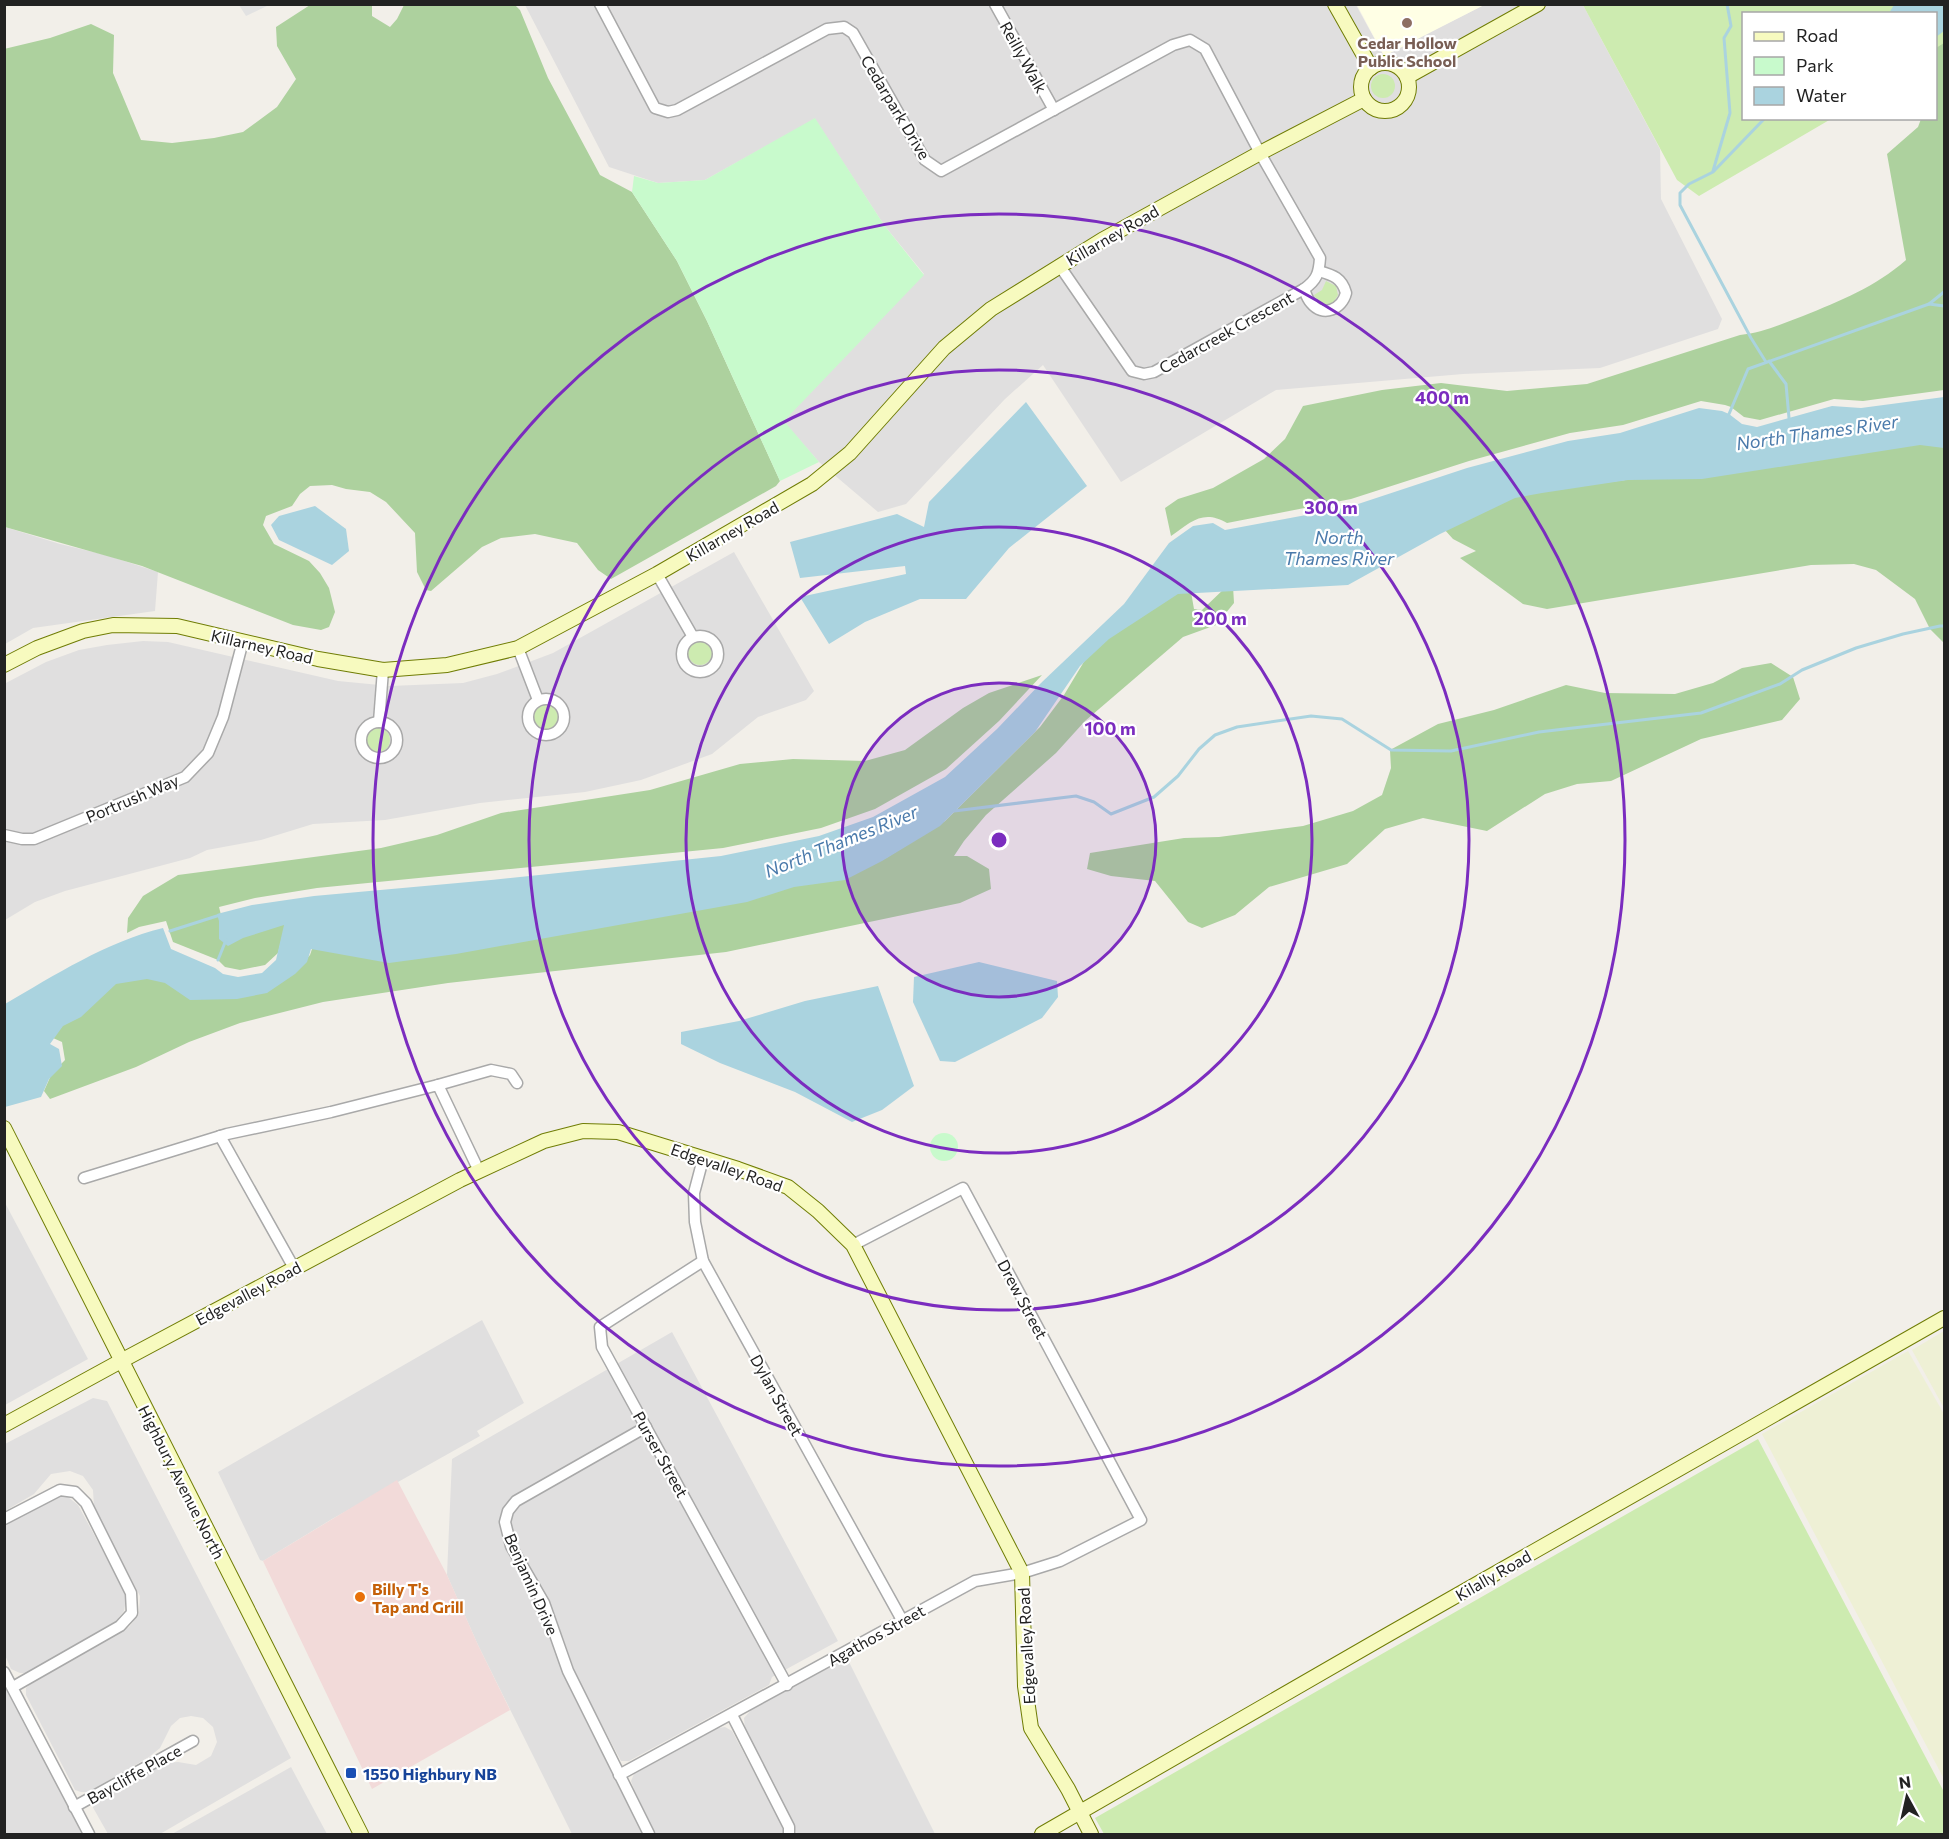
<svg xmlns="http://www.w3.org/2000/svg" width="1949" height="1839" font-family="Commissioner,sans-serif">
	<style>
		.residential { fill: #e0dfdf }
		.commercial { fill: #f2dad9 }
		.education { fill: #ffffe5 }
		.farmland { fill: #eef0d5 }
		.grass { fill: #cdebb0 }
		.forest { fill: #add19e }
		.park { fill: #c8facc }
		.parking { fill: #e2e2e2 }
		.water { fill: #aad3df }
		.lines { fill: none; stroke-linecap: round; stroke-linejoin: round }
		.stream { stroke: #aad3df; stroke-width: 3 }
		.street-casing { stroke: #a9a9a9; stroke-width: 13 }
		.secondary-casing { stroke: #707d05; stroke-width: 16 }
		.street { stroke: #fff; stroke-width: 10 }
		.secondary { stroke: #f7fabf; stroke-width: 14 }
		.ring { fill: none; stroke: #7b2cbf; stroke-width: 3 }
		.education-dot { fill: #8d6e63; stroke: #fff; stroke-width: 2 }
		.food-dot { fill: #e8710a; stroke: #fff; stroke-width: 2 }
		.transit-dot { fill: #1a4fb4; stroke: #fff; stroke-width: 2 }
		.labels { text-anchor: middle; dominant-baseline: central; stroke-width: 4.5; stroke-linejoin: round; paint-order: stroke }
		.education-label { font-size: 16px; font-weight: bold; fill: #785e54; stroke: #fff }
		.street-label { font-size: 16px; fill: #222; stroke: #fff }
		.food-label { font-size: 16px; font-weight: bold; fill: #c56008; stroke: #fff; text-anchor: start }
		.transit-label { font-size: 16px; font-weight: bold; fill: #164399; stroke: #fff; text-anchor: start }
		.water-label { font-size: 18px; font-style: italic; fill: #4a7aab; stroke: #fff }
		.centre { fill: #7b2cbf; stroke: #fff; stroke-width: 3 }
		.ring-label { font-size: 18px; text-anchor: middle; font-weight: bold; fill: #7b2cbf; stroke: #fff; stroke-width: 4.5; stroke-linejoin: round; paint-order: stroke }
	</style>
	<rect width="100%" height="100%" fill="#f2efe9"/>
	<!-- residential -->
	<g class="residential">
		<path d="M525,5H1356L1384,56L1484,5H1583L1660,149L1661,199L1722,319L1718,329L1600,368L1463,374L1276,390L1121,482L1043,365L1005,399L906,504L878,512L819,462L783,421L924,274L884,225L815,119L705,180L658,183L609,167Z"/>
		<path d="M5,527L60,544L106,555L158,572L155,611L33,628L5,644Z"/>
		<path d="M734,552L814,691L806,700L758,717L712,754L641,780L585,792L480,803L385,820L313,824L261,840L207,850L190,858L65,891L35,902L5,920L4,684L46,662L79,650L107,645L143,641L168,642L338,681L390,686L463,683L497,674L553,653Z"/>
		<path d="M4,1201L88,1359L5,1405H4Z"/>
		<path d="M482,1320L524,1403L477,1431L480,1436L332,1519L263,1561L260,1560L218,1472Z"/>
		<path d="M672,1332L838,1641L772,1677L769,1685L629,1761H621L578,1680L554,1613L546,1598L540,1611L570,1689L642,1834H572L478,1645L447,1575L452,1459Z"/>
		<path d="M93,1398L107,1401L291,1758L160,1834H108L91,1804L162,1763L178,1762L196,1765L211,1756L217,1742L213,1727L203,1718L191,1716L180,1718L171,1726L160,1748L149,1757L89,1792H81L75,1790L26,1695V1688L31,1683L129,1627L139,1614L140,1596L94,1507L93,1490L83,1476L70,1471L51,1474L34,1494L5,1511V1444Z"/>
		<path d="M56,1496L68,1497L78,1505L124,1590L126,1600L124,1611L116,1621L26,1673H20L11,1669L5,1655L4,1525Z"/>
		<path d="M847,1658L935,1834H797L745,1730L744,1718L752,1709Z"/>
		<path d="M4,1686H5L82,1834H5Z"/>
		<path d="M725,1727L732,1731L781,1823L785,1834H656L635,1792L631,1781L634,1774L718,1728Z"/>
		<path d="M291,1767L327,1834H172Z"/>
	</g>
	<!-- commercial -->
	<path class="commercial" d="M397,1480L447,1575L478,1645L510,1710L372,1789L263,1561Z"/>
	<!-- education -->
	<path class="education" d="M1357,5H1484L1384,56Z"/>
	<!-- farmland -->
	<g class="farmland">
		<path d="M1944,1331V1408L1912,1350Z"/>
		<path d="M1908,1351L1944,1414V1779L1762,1434Z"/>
	</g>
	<!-- grass -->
	<g class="grass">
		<path d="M1583,5H1944V52L1936,57V14H1744V118L1831,119L1699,196L1677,180Z"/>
		<circle cx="1383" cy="86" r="12"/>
		<path d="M1326,281L1336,286L1338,295L1333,303C1324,307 1319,303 1314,295L1322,290Z"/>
		<circle cx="700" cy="653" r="12"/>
		<circle cx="546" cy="717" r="12"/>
		<circle cx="378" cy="740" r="12"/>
		<path d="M1758,1439L1944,1792V1834H1104L1095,1818Z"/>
	</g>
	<!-- forest -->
	<g class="forest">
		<path d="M310,5H372V16L390,27L397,19L404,5H515L520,10L548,78L600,175L632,192L677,261L707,321L780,481L776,486L611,579L598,570L577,543L535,534L501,538L482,547L431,591L426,590L417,572L415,533L386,502L370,492L346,489L332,485L310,486L300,494L292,506L266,516L263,525L274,544L309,561L320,573L329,588L335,612L329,627L321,630L293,625L142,566L5,527L4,49L50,38L91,24L114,35L113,73L141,140L172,143L214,138L243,132L277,107L296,79L277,46L276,27Z"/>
		<path d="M1944,43V390L1863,401L1834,399L1760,420L1744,417L1731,407L1725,405L1701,401L1623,425L1570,433L1469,461L1351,499L1227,523C1203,509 1191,522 1171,536L1165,508L1178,499L1213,488L1264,459L1285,439L1303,406L1382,390L1441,383L1507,391L1587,384L1740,335C1762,333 1782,324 1803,316C1840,301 1875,287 1906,260L1887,154L1918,127L1921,119L1936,118V48Z"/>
		<path d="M1923,441L1944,443V643L1930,629L1915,599L1876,570L1854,564L1811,565L1547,609L1523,604L1460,558L1476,551L1453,539L1444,529L1518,494Z"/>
		<path d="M1227,586H1233L1234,603L1216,625L1183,637L1085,721L1056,753L986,815L964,841L954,856H967L989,869L991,889L960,903L726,952L448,983L323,1002L240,1023L189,1042L136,1067L50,1099L44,1091L52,1073L65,1060L62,1042L53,1038L66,1021L119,979L149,973L192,994L298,968L310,955L314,943L886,858L945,821L1040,727L1064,695L1085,660L1113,634L1180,590L1191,592L1194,609L1202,610Z"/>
		<path d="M1771,663L1793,677L1800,699L1782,720L1701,739L1611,781L1577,784L1545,794L1487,831L1423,818L1385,829L1347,864L1269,887L1235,915L1202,928L1188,922L1155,881L1111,876L1087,869L1090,853L1184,838L1219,837L1303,826L1353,811L1382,795L1391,768L1390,750L1438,724L1494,710L1566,685L1605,693L1675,694L1713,683L1742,668Z"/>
		<path d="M1042,675L999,721L946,769L875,809L821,828L723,848L317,888L255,898L219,907L221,915L287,918L278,953L265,965L240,970L225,967L218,960L173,942L166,921L139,927L127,933L128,918L143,896L178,875L381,848L437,835L501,813L650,790L740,764L793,759L865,761L905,750L963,708L989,693Z"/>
	</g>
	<!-- park -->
	<g class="park">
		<path d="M815,118L884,225L924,275L784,421L819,462L780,481L707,321L677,261L632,192L634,176L658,183L705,180Z"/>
		<circle cx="944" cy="1147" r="14"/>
	</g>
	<!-- parking -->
	<path class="parking" d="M239,5H269L246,16Z"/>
	<!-- water -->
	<g class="water">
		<path d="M1894,5H1944V31L1936,37V14L1889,13Z"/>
		<path d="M1944,397V448L1920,445L1702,479L1628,480L1542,493L1515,498L1440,534L1348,585L1178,594L1109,639L1080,666L1035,732L940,826L882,861L845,880L794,887L747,902L456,954L389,963L311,949L307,962L295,974L267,993L237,999L190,1000L165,983L147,979L116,984L81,1017L63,1026L50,1044L59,1049L62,1066L49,1079L41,1097L5,1107V1004C55,975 106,942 163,928L171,949L215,968L223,974L238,977L262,973L276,960L284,925L243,938L228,946L219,939V921L217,914L252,905L314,896L491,880L721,856L819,836L873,817L945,777L997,729L1041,683L1124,604L1169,543L1193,526L1213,523L1225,530L1349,507L1467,468L1568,441L1620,433L1699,408L1722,411L1729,414L1742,424L1757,427L1832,406L1861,408Z"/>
		<path d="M1026,402L1087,486L1009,548L966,599H920L865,622L829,644L800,597L906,574L905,566L800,578L790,542L897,514L924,527L929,502Z"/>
		<path d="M315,506L346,529L349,551L332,565L279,540L271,525L279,516Z"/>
		<path d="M979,962L1057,981L1058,997L1042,1018L955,1062L940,1061L913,1002L914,977Z"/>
		<path d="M878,986L914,1086L882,1110L852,1122L795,1092L720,1063L681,1044V1032L739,1021L805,1001Z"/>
	</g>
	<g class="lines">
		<!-- stream -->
		<g class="stream">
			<path d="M1765,118L1713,172L1689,184L1680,193V205L1751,338L1766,362"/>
			<path d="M1713,171L1730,113L1724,38L1731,26L1727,4"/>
			<path d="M1929,304L1944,306"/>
			<path d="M1769,361L1786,384L1789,418"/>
			<path d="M1729,414L1748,369L1929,304L1944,292"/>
			<path d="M954,811L1076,796L1094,802L1111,814L1154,797L1178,776L1199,749L1215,735L1237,727L1311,716L1342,719L1391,750L1451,751L1539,732L1701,713L1780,684L1802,670L1856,648L1903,634L1940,626H1944"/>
			<path d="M170,931L220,915"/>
			<path d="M218,960L226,940"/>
		</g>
		<!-- street casing -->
		<g class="street-casing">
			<g id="street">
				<path d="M600,4L655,108L668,112L677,110L827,29L844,27L853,33L925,160L941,171L1173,45L1190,40L1205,49L1260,153L1320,258C1319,273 1317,280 1304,289L1154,372L1144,374L1132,371L1059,265"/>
				<path d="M995,4L1054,110"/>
				<path d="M1304,289C1306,294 1307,299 1311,303C1323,318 1342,309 1346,293C1342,278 1333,275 1319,271"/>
				<path d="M657,574L693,637"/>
				<circle cx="700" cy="654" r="18"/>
				<path d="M518,648L538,700"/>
				<circle cx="546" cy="717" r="18"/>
				<circle cx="379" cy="740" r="18"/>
				<path d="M379,722L383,670"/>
				<path d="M4,835L22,839H34L185,777L208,753L223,717L243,641"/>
				<path d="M438,1085L491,1070L511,1074L517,1083"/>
				<path d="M220,1136L294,1268"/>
				<path d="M703,1159L694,1193L695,1222L703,1261L902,1620"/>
				<path d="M84,1178L227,1134L331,1112L438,1085L479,1171"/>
				<path d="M703,1261L600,1327L602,1347L787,1685"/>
				<path d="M646,1427L516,1501L508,1511L505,1522L511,1546L544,1603L568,1671L649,1834"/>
				<path d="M4,1519L60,1490L75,1492L86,1503L131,1593L132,1613L120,1626L13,1687"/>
				<path d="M4,1672L89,1834"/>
				<path d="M732,1715L789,1827V1834"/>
				<path d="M619,1775L975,1581L1022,1573L1060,1561L1141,1520L963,1188L853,1245"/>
				<path d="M74,1807L193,1741"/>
			</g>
		</g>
		<!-- secondary casing -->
		<g class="secondary-casing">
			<g id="secondary">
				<path d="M1335,4L1371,68"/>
				<circle cx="1385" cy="87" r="24"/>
				<path d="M1407,77L1538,4"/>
				<path d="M4,665L37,648L83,631L113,625L177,626L318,659L383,670L447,665L518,648L657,574L812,484L850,453L944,348L991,309L1102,240L1260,153L1364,99"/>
				<path d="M4,1128L361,1834"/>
				<path d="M4,1425L121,1361L460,1180L544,1141L583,1131L618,1132L738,1169L788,1187L818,1211L853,1245L1022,1573L1025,1686L1031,1728L1068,1789L1091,1834"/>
				<path d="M1042,1834L1382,1638L1944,1318"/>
			</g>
		</g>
		<!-- street -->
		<use href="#street" class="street"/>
		<!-- secondary -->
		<use href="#secondary" class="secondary"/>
	</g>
	<!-- distance rings -->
	<circle cx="999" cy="840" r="157" fill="#7b2cbf" fill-opacity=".12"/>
	<g class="ring">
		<circle cx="999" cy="840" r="157"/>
		<circle cx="999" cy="840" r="313"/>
		<circle cx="999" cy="840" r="470"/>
		<circle cx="999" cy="840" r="626"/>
	</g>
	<!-- markers -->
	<circle class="education-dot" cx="1407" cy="23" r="6"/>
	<circle class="food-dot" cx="360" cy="1597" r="6"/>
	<rect class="transit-dot" x="345" y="1767" width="12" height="12" rx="3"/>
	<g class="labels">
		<!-- education labels -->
		<g class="education-label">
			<text x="1407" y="42">Cedar Hollow<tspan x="1407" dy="18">Public School</tspan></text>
		</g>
		<!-- street labels -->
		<g class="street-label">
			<text transform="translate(1024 57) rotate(61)">Reilly Walk</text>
			<text transform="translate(896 107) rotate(59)">Cedarpark Drive</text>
			<text transform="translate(1112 235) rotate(-30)">Killarney Road</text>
			<text transform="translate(1226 332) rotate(-29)">Cedarcreek Crescent</text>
			<text transform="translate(732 531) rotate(-30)">Killarney Road</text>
			<text transform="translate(262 646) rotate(13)">Killarney Road</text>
			<text transform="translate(132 798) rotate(-23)">Portrush Way</text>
			<text transform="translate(727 1167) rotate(19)">Edgevalley Road</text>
			<text transform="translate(248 1293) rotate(-28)">Edgevalley Road</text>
			<text transform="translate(1023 1299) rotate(62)">Drew Street</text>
			<text transform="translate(777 1395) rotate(61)">Dylan Street</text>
			<text transform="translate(661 1454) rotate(61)">Purser Street</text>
			<text transform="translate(182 1482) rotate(63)">Highbury Avenue North</text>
			<text transform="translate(1493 1575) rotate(-30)">Kilally Road</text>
			<text transform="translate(532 1584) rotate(66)">Benjamin Drive</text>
			<text transform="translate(876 1635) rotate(-29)">Agathos Street</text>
			<text transform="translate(1026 1646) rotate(-93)">Edgevalley Road</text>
			<text transform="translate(134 1774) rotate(-29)">Baycliffe Place</text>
		</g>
		<!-- food labels -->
		<g class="food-label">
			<text x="372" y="1588">Billy T's<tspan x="372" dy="18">Tap and Grill</tspan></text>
		</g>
		<!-- transit labels -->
		<g class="transit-label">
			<text x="363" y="1773">1550 Highbury NB</text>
		</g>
		<!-- water labels -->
		<g class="water-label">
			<text transform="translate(1817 432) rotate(-8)">North Thames River</text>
			<text x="1339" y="537">North<tspan x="1339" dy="21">Thames River</tspan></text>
			<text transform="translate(841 841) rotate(-22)">North Thames River</text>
		</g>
	</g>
	<circle cx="999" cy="840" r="9" class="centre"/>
	<g class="ring-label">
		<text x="1442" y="404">400 m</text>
		<text x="1331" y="514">300 m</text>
		<text x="1220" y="625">200 m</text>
		<text x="1110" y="735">100 m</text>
	</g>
	<!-- border -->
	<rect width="1949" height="1839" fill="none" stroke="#222222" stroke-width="12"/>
	<!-- legend -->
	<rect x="1742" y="12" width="195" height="108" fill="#ffffff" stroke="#a7a7a7" stroke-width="1.5"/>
	<rect x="1754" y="32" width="30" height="9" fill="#f7fabf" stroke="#a7a7a7" stroke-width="1.5"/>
	<text x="1796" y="42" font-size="18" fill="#222222">Road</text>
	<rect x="1754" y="57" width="30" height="18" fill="#c8facc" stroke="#a7a7a7" stroke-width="1.5"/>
	<text x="1796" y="72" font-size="18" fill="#222222">Park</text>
	<rect x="1754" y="87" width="30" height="18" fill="#aad3df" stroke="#a7a7a7" stroke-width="1.5"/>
	<text x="1796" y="102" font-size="18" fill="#222222">Water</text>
	<!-- north arrow -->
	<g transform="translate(1907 1797) rotate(352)" stroke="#ffffff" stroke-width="4.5" paint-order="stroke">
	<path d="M0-4.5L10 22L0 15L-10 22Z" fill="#222222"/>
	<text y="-9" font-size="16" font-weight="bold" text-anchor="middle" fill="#222222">N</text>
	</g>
</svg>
